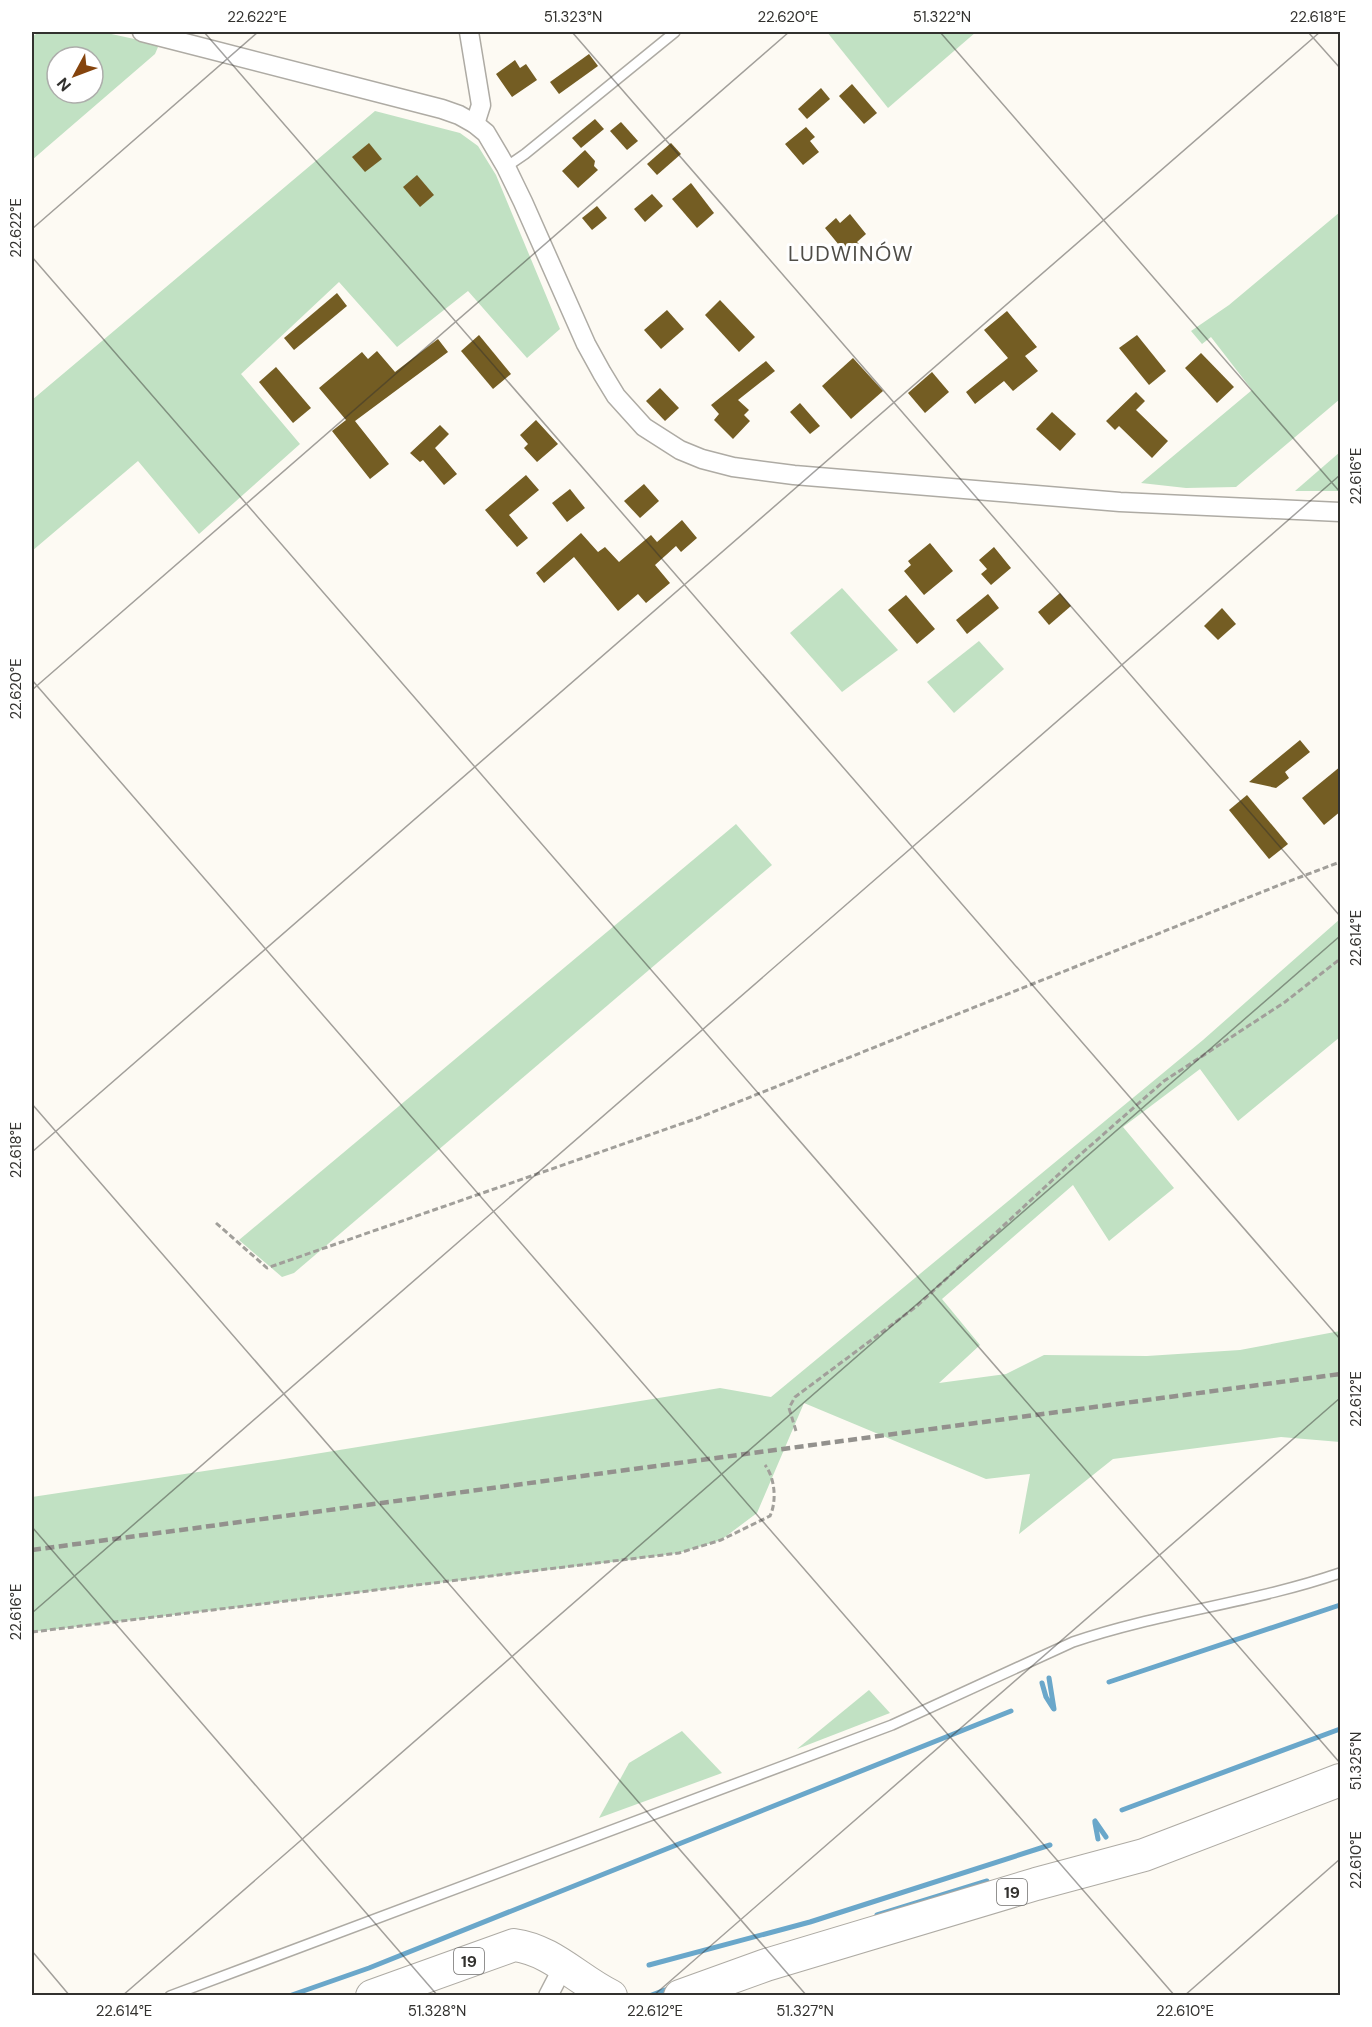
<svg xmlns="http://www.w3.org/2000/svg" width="1372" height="2027" font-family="'DM Sans',sans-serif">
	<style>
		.green { fill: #c1e1c3; fill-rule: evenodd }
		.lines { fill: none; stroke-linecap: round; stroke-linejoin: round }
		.stream { stroke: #6aa7ca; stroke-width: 5 }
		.building { fill: #745d23 }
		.lane-casing { stroke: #aeaba4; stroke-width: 12 }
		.street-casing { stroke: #aeaba4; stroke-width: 21 }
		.highway-casing { stroke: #aeaba4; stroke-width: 34 }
		.path { stroke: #a19f9a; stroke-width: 3; stroke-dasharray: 6 3; stroke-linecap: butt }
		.lane { stroke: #fff; stroke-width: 9 }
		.street { stroke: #fff; stroke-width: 18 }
		.highway { stroke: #fff; stroke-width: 32 }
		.rail { stroke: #93918d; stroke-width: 4.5; stroke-dasharray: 9 4.5; stroke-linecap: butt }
		.ticks { fill: none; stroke: #32312e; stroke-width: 1.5; stroke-opacity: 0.45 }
		.labels { text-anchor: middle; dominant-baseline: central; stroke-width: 6; stroke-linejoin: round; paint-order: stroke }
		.shield { fill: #fff; stroke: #706f6d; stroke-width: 1.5 }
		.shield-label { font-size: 16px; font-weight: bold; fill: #32312e }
		.quarter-label { font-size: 21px; letter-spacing: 1.5px; fill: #4f4d47; stroke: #fff }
		.neatline { fill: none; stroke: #32312e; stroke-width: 2 }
		.ticks-label { font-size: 15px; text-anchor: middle; fill: #32312e }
	</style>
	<rect width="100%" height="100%" fill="#fdfaf3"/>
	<!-- green -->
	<g class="green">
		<path d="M39,32H102L153,43L158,47L155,54L32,160V37ZM57,57H93V93H57Z"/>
		<path d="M827,32H976L888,108Z"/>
		<path d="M375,111L460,133L478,146L496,175L560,329L527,358L468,291L397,347L339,282L241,374L300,444L199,534L138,461L32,551V400Z"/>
		<path d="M1340,212V399L1236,487L1186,488L1141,483L1252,390L1211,337L1202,344L1191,331L1229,305Z"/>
		<path d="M1340,452V491H1295Z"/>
		<path d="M842,588L898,650L842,692L790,633Z"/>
		<path d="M979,641L1004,669L954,713L927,682Z"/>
		<path d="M736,824L772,865L294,1273L282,1277L239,1240Z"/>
		<path d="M1340,919V1037L1238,1121L1200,1069L1123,1127L1174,1188L1109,1241L1073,1185L942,1299L980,1345L939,1383L1006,1374L1044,1355L1147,1356L1240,1350L1340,1331V1442L1281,1437L1113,1459L1019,1534L1030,1474L986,1479L804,1403L757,1513L721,1540L679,1553L620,1561L32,1632V1497L278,1460L720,1388L771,1397L1203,1040Z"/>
		<path d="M869,1690L890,1713L797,1749Z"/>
		<path d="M682,1731L722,1773L599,1818L629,1763Z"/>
	</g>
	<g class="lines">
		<!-- stream -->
		<g class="stream">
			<path d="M1049,1678L1054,1709"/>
			<path d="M1109,1682L1340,1605"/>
			<path d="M1042,1683L1046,1697L1053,1708"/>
			<path d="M1122,1810L1340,1729"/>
			<path d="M1095,1821L1106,1837"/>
			<path d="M1095,1823L1098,1839"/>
			<path d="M877,1915L987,1881"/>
			<path d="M649,1965L810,1922L1050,1845"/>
			<path d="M289,1996L369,1968L1011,1711"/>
			<path d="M649,1996L673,1987"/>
		</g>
	</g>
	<!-- building -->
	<g class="building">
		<path d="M589,54L598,66L559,94L550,82Z"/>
		<path d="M515,60L520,68L526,64L537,80L512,97L496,74Z"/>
		<path d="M852,84L877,113L864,124L839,96Z"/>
		<path d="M821,88L830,99L807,119L798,109Z"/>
		<path d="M595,119L604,129L581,148L572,138Z"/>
		<path d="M621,122L638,141L627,150L610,131Z"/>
		<path d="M806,127L815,137L810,141L819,152L803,165L785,144Z"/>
		<path d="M369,143L382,159L365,172L352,157Z"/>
		<path d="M671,143L681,154L657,175L647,164Z"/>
		<path d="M585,150L595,161L594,166L598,170L578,188L562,171Z"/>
		<path d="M417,175L434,195L420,207L403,187Z"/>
		<path d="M691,183L714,213L697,228L672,199Z"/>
		<path d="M652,194L663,206L645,222L634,209Z"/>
		<path d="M597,206L607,218L592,230L582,218Z"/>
		<path d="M850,214L866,234L857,242L861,246L848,256L825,228L836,218L840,223Z"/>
		<path d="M337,293L347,306L294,350L284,338Z"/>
		<path d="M720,300L755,337L739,352L705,315Z"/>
		<path d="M667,310L684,329L661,349L644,330Z"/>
		<path d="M1007,311L1037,347L1025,356L1038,371L1013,391L1004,381L975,404L966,392L1008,358L984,330Z"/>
		<path d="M479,335L511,374L493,389L461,351Z"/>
		<path d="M1137,335L1166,371L1149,385L1119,348Z"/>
		<path d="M438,339L448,352L355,421L389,464L370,479L332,431L346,420L319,388L362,352L368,359L377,351L395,372Z"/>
		<path d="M1201,353L1234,387L1217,403L1185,368Z"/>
		<path d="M853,358L883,391L851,419L822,386Z"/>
		<path d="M766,361L775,371L738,400L749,410L744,415L750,421L733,439L714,420L719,414L711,405Z"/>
		<path d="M276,367L311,408L293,423L259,382Z"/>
		<path d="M932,372L949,392L925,413L908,393Z"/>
		<path d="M660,388L679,408L665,421L646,401Z"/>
		<path d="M1136,392L1145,401L1136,410L1168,441L1152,458L1119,426L1115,430L1106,421Z"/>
		<path d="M800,403L820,426L810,434L790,412Z"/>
		<path d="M1052,412L1076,434L1060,451L1036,429Z"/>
		<path d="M536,420L558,444L537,462L524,448L528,444L520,435Z"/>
		<path d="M440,425L449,434L435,448L457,474L444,485L423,460L420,462L410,453Z"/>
		<path d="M526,475L539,490L509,515L528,538L517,547L485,510Z"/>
		<path d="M644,484L659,501L640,518L624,501Z"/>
		<path d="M570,489L585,508L567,522L552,503Z"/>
		<path d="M682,520L697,538L681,552L676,546L655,565L670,583L646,603L638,594L618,611L574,557L544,583L536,573L581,533L598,552L605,547L619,562L651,535L657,542Z"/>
		<path d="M930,543L953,571L924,595L904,571L911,565L908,561Z"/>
		<path d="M994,547L1011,568L991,585L981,574L987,569L979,560Z"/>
		<path d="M1060,593L1071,606L1049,625L1038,612Z"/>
		<path d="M988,594L999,608L967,634L956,620Z"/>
		<path d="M906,595L935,629L917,644L888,610Z"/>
		<path d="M1222,608L1236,624L1218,640L1204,626Z"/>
		<path d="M1300,740L1310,752L1285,772L1289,778L1276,788L1249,782Z"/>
		<path d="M1341,766V811L1324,825L1302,798Z"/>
		<path d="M1247,795L1288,844L1269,859L1229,810Z"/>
	</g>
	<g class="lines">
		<!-- lane casing -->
		<g class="lane-casing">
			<g id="lane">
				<path d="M506,167L525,154L675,32"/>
				<path d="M170,1996L892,1725L1073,1642C1161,1612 1253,1603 1340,1573"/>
			</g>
		</g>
		<!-- street casing -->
		<g class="street-casing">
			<g id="street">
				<path d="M142,32L442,109L459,115L475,124L486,133L506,167L523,202L586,344L602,373L616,396L644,427L680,450L702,459L733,467L794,475L1120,502L1340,512"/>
				<path d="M469,32L481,105L475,124"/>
				<path d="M548,1996L564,1965"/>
			</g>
		</g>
		<!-- highway casing -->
		<g class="highway-casing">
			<g id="highway">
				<path d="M372,1996L514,1945C552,1950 578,1980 611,1996"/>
				<path d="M680,1996L766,1965L1036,1884L1144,1855L1340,1780"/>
			</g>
		</g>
		<!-- path -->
		<g class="path">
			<path d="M216,1223L267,1268L698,1118L1282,884L1340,862"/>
			<path d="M796,1431L789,1408L795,1397L917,1306L1073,1161L1164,1081L1285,1002L1340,959"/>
			<path d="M32,1632L679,1553L721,1540L770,1516C777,1501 775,1478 765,1465"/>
		</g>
		<!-- lane -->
		<use href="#lane" class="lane"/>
		<!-- street -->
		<use href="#street" class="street"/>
		<!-- highway -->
		<use href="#highway" class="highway"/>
		<!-- rail -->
		<path class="rail" d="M32,1550L1340,1374"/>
	</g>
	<!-- ticks -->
	<path class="ticks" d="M204,32L1340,1339M572,32L1340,916M940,32L1340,492M1308,32L1340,68M32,229L258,32M32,257L1340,1763M32,680L1175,1996M32,690L789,32M32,1104L807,1996M32,1152L1320,32M32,1527L438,1996M32,1613L1340,475M32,1951L70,1996M122,1996L1340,936M653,1996L1340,1398M1184,1996L1340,1859"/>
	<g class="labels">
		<!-- shield labels -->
		<g class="shield">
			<rect x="997" y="1879" width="30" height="26" rx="4.5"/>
			<rect x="454" y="1948" width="30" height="26" rx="4.5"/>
		</g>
		<g class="shield-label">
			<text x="1012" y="1892">19</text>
			<text x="469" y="1961">19</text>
		</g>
		<!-- quarter labels -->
		<g class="quarter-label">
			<text x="851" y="254">LUDWINÓW</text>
		</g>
	</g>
	<!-- border -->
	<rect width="1372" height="2027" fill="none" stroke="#ffffff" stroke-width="66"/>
	<!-- north arrow -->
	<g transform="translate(75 75) rotate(229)"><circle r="28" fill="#ffffff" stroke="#adadab" stroke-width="1.5"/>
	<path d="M0-4.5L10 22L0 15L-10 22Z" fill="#85440d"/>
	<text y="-9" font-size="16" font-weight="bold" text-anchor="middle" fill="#32312e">N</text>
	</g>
	<rect x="33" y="33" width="1306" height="1961" class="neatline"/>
	<g class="ticks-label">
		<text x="257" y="22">22.622°E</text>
		<text x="573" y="22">51.323°N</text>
		<text x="788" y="22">22.620°E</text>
		<text x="942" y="22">51.322°N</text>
		<text x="1318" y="22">22.618°E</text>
		<text transform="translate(16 228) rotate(-90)" y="5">22.622°E</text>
		<text transform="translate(1356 476) rotate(-90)" y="5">22.616°E</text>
		<text transform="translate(16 689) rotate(-90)" y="5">22.620°E</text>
		<text transform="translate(1356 938) rotate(-90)" y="5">22.614°E</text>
		<text transform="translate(16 1150) rotate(-90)" y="5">22.618°E</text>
		<text transform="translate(1356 1399) rotate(-90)" y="5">22.612°E</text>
		<text transform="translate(16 1612) rotate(-90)" y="5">22.616°E</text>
		<text transform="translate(1356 1761) rotate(-90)" y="5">51.325°N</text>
		<text transform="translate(1356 1860) rotate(-90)" y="5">22.610°E</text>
		<text x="124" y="2016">22.614°E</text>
		<text x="437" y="2016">51.328°N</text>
		<text x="655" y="2016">22.612°E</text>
		<text x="805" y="2016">51.327°N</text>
		<text x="1185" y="2016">22.610°E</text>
	</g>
</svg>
